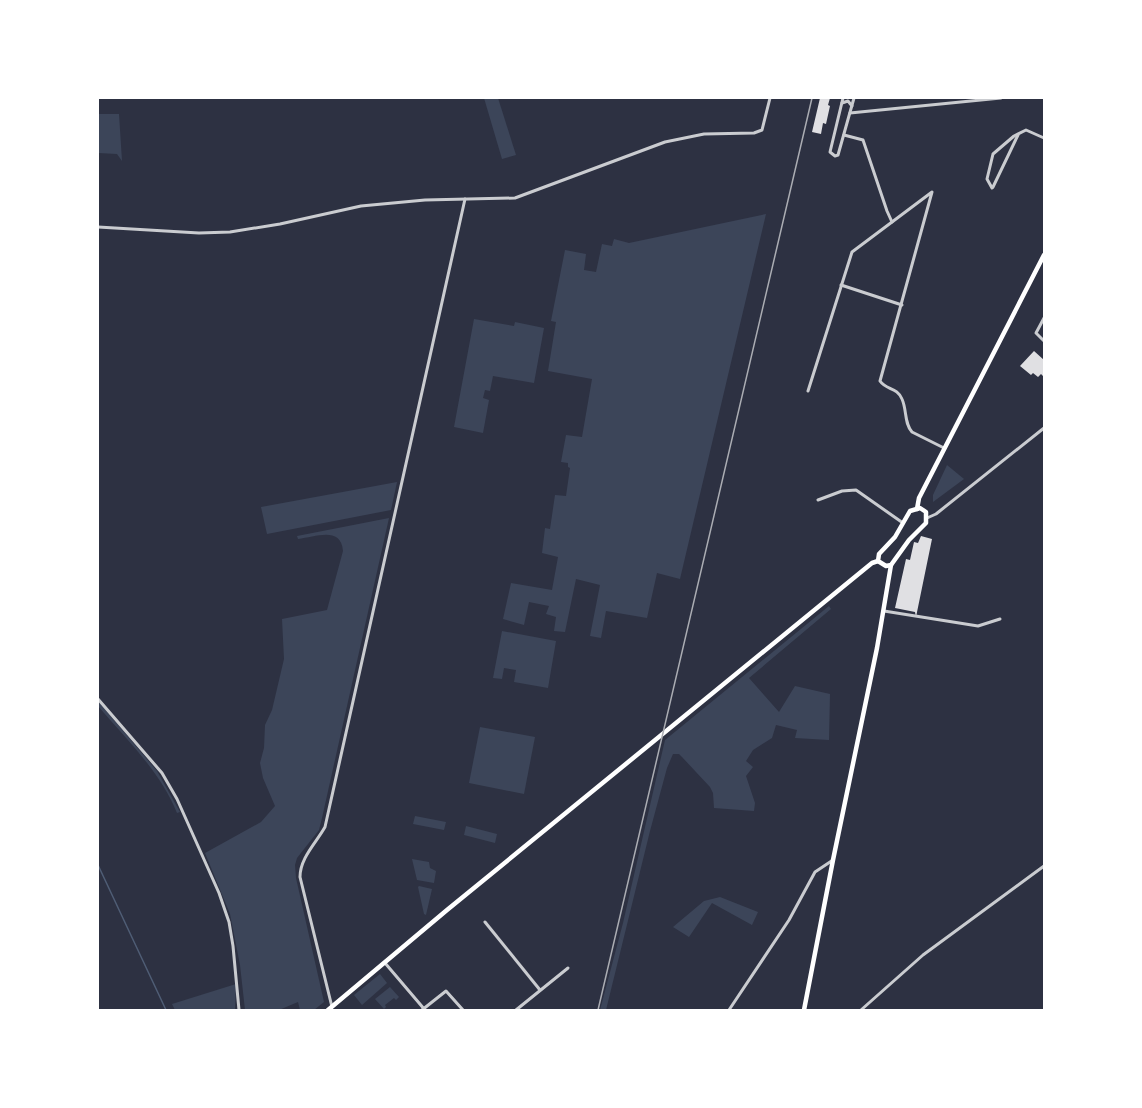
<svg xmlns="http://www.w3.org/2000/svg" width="1142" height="1108" font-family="'Noto Sans',sans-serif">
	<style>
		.green { fill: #3c4559 }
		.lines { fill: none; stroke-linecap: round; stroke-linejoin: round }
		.stream { stroke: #4f5d75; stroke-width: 1.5 }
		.building { fill: #e0e0e3 }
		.minor { stroke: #caccd0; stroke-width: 3 }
		.primary { stroke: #fff; stroke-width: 4.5 }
		.rail { stroke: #abadb3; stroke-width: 1.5 }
	</style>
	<rect width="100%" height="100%" fill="#2d3142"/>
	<!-- green -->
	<g class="green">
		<path d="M484,98H498L516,155L502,159Z"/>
		<path d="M98,114H119L122,161L117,154L98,153Z"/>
		<path d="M766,214L680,579L657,573L647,618L606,611L601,638L590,636L600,585L576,579L565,632L554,631L556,617L546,614L549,606L529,602L524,625L503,619L511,583L552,590L558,557L542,553L545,528L550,529L555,495L566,496L570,468L568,467V463L561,462L566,435L582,437L592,379L548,371L556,322L551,321L565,250L586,254L584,270L596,272L602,244L612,246L614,239L629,243Z"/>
		<path d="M474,319L514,326L515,322L544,328L534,383L493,376L490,391L485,390L483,398L489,400L483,433L454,427Z"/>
		<path d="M947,465L964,479L933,502V495Z"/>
		<path d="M397,482L391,510L267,534L261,507Z"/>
		<path d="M389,518L322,818L319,830L297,858L295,865L296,878L324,1002L314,1010H300L298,1002L279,1010H245L240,965L230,914L205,853L261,822L275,806L263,778L260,763L264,748L265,725L272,710L284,659L282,619L327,610L343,551C341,526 316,537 298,539L297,536Z"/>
		<path d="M829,606L831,609L749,678L779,712L795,686L830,694L829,740L795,738L797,730L776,725L772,738L753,750L746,761L753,767L746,776L755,803L754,811L714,808L713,793L710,787L682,757L679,754H673L667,768L650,831L606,1010H600L623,923L665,740Z"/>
		<path d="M502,631L556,641L548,688L514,682L516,670L504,668L502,679L493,678Z"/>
		<path d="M98,701L157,771L180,812L177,813C160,771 127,740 98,706Z"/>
		<path d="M480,727L535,737L524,794L469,783Z"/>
		<path d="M415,816L446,822L444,830L413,824Z"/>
		<path d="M466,826L497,834L495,843L464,835Z"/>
		<path d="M412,859L429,862L430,868L436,871L434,883L417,880Z"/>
		<path d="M419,886L432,889L426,915L424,914L418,887Z"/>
		<path d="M720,897L758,912L752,925L712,903L689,937L673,927L704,901Z"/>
		<path d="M380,974L387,983L362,1005L354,995Z"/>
		<path d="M236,984L235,1010H175L172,1004Z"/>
		<path d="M390,987L399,997L396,1000L394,998L385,1005L386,1007L384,1009L375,999Z"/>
	</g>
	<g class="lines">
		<!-- stream -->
		<path class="stream" d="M98,865L166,1010"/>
	</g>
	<!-- building -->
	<g class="building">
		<path d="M820,98H830L828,105L830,106L826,124L823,123L821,134L812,132Z"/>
		<path d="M1034,351L1044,360V377L1041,374L1038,377L1033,373L1031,375L1020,366Z"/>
		<path d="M921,536L932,539L916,617L915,612L895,608L906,559L910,560L914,542L918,543Z"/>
	</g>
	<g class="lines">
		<!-- minor -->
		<g class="minor">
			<path d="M843,98L830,152L835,156L838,155L854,98"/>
			<path d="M842,103L848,101L852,106"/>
			<path d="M850,113L1001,98"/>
			<path d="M844,135L863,140L887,211L892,222"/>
			<path d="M993,187L1018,135"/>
			<path d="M992,188L987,179L993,154L1014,136L1026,130L1044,138"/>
			<path d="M98,227L199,233L230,232L280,224L361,206L425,200L515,198L665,142L704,134L754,133L762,130L770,98"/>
			<path d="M841,285L902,305"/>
			<path d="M1044,318L1036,333L1044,341"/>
			<path d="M808,391L852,252L932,192L880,381C886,390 897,387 902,399C907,410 904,423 912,432L944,448"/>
			<path d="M818,500L842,491L856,490L903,523"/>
			<path d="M927,518L936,514L1044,428"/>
			<path d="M884,611L978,626L1000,619"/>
			<path d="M98,699L162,773L177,799L219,893L229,922L233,946L239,1010"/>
			<path d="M485,922L540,990"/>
			<path d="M385,963L425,1010"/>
			<path d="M332,1007L300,877C300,858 316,843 325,827L465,199"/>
			<path d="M422,1010L446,991L463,1010"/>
			<path d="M516,1010L568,968"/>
			<path d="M729,1010L789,920L815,872L833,860"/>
			<path d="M861,1010L923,955L1044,866"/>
		</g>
		<!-- primary -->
		<g class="primary">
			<path d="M920,508L926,512V523L909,540L891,565L886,566L878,561L879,554L895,537L910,511Z"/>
			<path d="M917,509L919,498L1044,255"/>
			<path d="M328,1010L447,910L872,563L878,561"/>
			<path d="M804,1010L833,860L877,648L891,565"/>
		</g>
		<!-- rail -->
		<path class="rail" d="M598,1010L812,98"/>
	</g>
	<!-- border -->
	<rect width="1142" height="1108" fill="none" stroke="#ffffff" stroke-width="198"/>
</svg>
